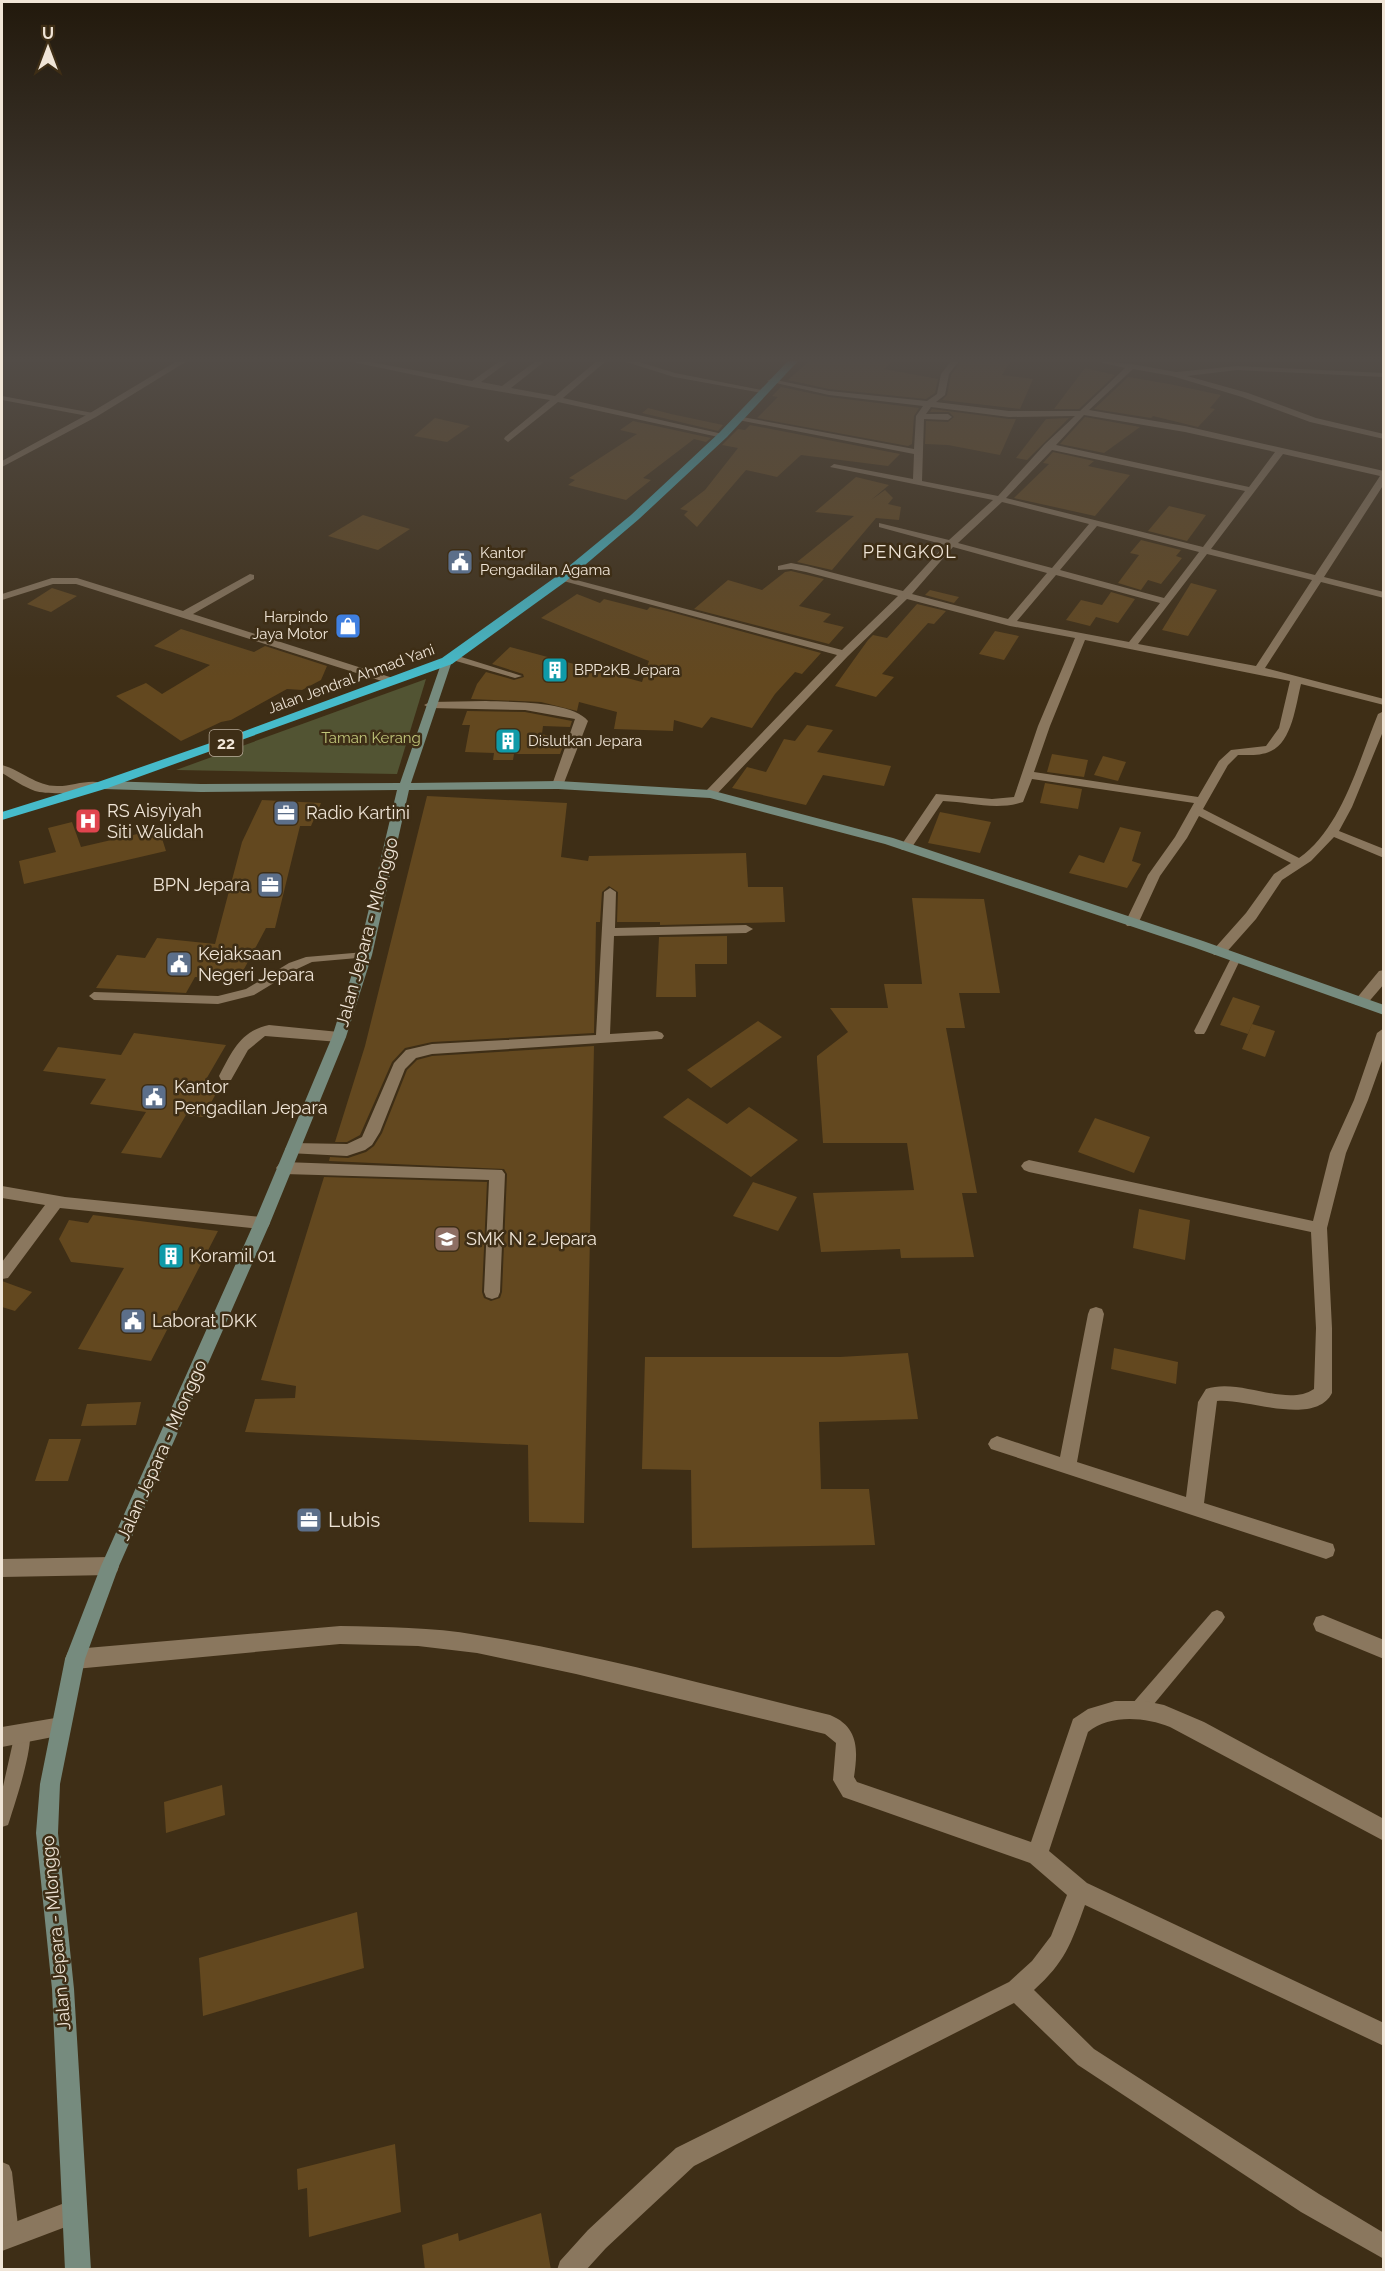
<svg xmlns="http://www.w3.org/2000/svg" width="1385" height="2271" font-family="Raleway,sans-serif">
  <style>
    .green { fill: #525433 }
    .building { fill: #63481f }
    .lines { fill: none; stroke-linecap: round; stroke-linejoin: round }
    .lane { fill: #8a775e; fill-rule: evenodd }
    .street { fill: #8a775e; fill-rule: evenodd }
    .secondary { fill: #768b7e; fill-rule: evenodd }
    .highway { fill: #46bbca; fill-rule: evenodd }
    .labels { text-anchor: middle; stroke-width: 5; stroke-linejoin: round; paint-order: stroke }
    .far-poi-label { font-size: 15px; fill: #f0e5d7; stroke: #3e2e16; text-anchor: start }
    .far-street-label { font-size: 15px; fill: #f0e5d7; stroke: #3e2e16 }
    .far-park-label { font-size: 15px; fill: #c1c67a; stroke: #3e2e16 }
    .shield { fill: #3e2e16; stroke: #bbae9d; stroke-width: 1.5 }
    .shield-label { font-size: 16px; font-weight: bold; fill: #f0e5d7 }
    .far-quarter-label { font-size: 18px; letter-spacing: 1.5px; fill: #f0e5d7; stroke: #3e2e16 }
    .poi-label { font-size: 18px; fill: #f0e5d7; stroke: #3e2e16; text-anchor: start }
    .street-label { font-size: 18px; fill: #f0e5d7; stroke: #3e2e16 }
    .near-poi-label { font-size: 21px; fill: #f0e5d7; stroke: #3e2e16; text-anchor: start }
  </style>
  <rect width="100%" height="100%" fill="#3e2e16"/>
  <!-- green -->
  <polygon class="green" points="426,679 397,774 176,770"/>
  <!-- building -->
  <g class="building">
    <polygon points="809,361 892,361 884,369 938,379 935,393 926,399 829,389 788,380"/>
    <polygon points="961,361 1011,361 1002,375 1033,379 1020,409 942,400 947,395 951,375"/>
    <polygon points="1085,368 1115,375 1079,409 1054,409"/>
    <polygon points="1128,377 1169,384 1221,395 1210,408 1215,409 1198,427 1153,416 1151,418 1094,409"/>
    <polygon points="781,387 829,397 919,408 914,416 912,444 908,446 757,418 778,397 772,396"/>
    <polygon points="648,408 671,414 723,425 718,431 642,413"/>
    <polygon points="932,409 1009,419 1016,419 1000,455 948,445 925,444 926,421 948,422 954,417 949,412 930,412"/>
    <polygon points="1085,417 1140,427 1104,453 1060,444"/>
    <polygon points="435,418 470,426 447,442 414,436"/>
    <polygon points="1069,418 1027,460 1016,458 1046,419"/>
    <polygon points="633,421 711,438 706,442 694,439 643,478 651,480 626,500 568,485 575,480 569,478 637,434 620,430"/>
    <polygon points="750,425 900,454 888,466 801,455 777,477 746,470 697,527 684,515 688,511 680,509 705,490 738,448 722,445 738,429 745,430"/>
    <polygon points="1053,452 1094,461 1088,466 1130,475 1095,516 1014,498 1049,464 1043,463"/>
    <polygon points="856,477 889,485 871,500 885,490 893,498 888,504 901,507 899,520 876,518 832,570 797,562 854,516 815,512"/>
    <polygon points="1169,506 1206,515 1187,541 1148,531"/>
    <polygon points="363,515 410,529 378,550 328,536"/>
    <polygon points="1141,540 1181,550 1176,556 1182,558 1161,584 1148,580 1141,590 1118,583 1139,555 1130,553"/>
    <polygon points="791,571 824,579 799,606 831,614 823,622 844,627 829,644 694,609 728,580 762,590 785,572"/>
    <polygon points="1191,583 1217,590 1188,636 1162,630"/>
    <polygon points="52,588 77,596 51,612 27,604"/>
    <polygon points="930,590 959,597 954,603 925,595"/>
    <polygon points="1111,592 1135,599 1118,623 1096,617 1090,626 1066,620 1081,600 1102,605"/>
    <polygon points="577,594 600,603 604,599 647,610 650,607 667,611 821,653 802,674 795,672 775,694 752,728 711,717 702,728 674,720 673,731 614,729 617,712 579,702 577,711 541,702 471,699 477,684 486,672 514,680 524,677 523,674 492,664 510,647 642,682 649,661 541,618"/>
    <polygon points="917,604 946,611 934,624 928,623 882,674 894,677 876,697 835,686 868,640 873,635 887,638"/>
    <polygon points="181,629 254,652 265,646 327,666 321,680 302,690 287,689 231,720 221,722 181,741 116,696 146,683 162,694 210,665 154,646"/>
    <polygon points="995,631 1019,636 1004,660 979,654"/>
    <polygon points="467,711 525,712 572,721 570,727 543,726 542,734 565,741 560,754 514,754 513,760 493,760 494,753 465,752 470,725 462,725"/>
    <polygon points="807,725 833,730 817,752 891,766 884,786 823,775 806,805 732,788 747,767 766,772 784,739 795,741"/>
    <polygon points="1052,754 1088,760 1084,777 1047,772"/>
    <polygon points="1103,756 1126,762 1118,781 1094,775"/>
    <polygon points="1045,783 1082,789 1078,809 1040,803"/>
    <polygon points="427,796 567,803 561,857 588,861 589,856 746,853 748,887 783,887 785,922 660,925 660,922 617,922 618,892 609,886 602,892 600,922 596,922 594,1033 432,1042 405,1048 392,1062 360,1135 347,1142 335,1142 365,1046"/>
    <polygon points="262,800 321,803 311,826 300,826 275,928 266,928 243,971 227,970 223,979 195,977 186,993 96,988 117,955 145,958 157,938 215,944 242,842"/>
    <polygon points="940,812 991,822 980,853 928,843"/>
    <polygon points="72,822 81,847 159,829 166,851 24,884 19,861 56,852 48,828"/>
    <polygon points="1120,827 1141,832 1132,861 1141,864 1127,888 1069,873 1079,855 1104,863"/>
    <polygon points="912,898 984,899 1000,993 959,993 965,1028 946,1028 977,1193 962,1193 974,1257 901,1258 900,1249 821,1252 813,1193 914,1190 907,1143 823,1143 817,1061 817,1056 848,1032 830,1008 888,1008 884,984 922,984"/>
    <polygon points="727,936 727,964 695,964 696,997 656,997 659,937"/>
    <polygon points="1233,997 1260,1006 1248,1034 1220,1025"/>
    <polygon points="758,1021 782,1037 711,1088 687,1070"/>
    <polygon points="1252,1024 1275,1031 1265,1057 1242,1049"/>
    <polygon points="134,1033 226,1045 201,1088 218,1090 203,1117 186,1115 161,1158 121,1153 146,1112 90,1104 106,1079 43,1071 58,1047 121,1055"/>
    <polygon points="594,1046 584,1523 529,1522 528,1445 245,1432 255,1399 295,1398 296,1386 261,1380 324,1177 487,1182 482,1292 484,1298 491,1301 500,1298 502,1292 507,1174 504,1169 329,1161 330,1157 348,1158 366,1152 374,1146 382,1133 407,1070 417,1060 432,1056"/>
    <polygon points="688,1098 727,1124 749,1107 798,1140 751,1177 663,1117"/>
    <polygon points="1095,1118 1150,1137 1134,1173 1078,1152"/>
    <polygon points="753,1182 797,1197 778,1231 733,1216"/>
    <polygon points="1139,1209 1190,1220 1185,1260 1133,1248"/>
    <polygon points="93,1215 218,1231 151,1361 78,1349 124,1268 71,1262 59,1239 69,1220 88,1223"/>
    <polygon points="2,1281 32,1292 15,1311 2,1307"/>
    <polygon points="1114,1348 1178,1362 1176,1384 1111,1369"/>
    <polygon points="908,1353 918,1419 819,1422 821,1489 869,1489 875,1545 692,1548 691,1470 642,1469 645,1357 840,1357"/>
    <polygon points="141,1402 136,1425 81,1426 87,1404"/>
    <polygon points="49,1439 81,1439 68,1481 35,1481"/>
    <polygon points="222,1785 225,1815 166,1833 164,1802"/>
    <polygon points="357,1912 364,1968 203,2016 199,1958"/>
    <polygon points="395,2144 401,2212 309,2237 307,2188 298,2190 297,2169"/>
    <polygon points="541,2213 551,2270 425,2270 422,2245 458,2233 459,2241"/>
  </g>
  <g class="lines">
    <!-- lane -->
    <g class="lane">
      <polygon points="2,396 93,413 96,415 93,417 2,400"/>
      <polygon points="449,655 455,655 522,676 515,678 449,659"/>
      <polygon points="365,952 369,953 370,955 369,957 312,962 297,969 254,995 218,1004 94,1000 89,996 94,992 218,996 246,989 289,963 306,957"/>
      <polygon points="1236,955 1241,958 1206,1031 1204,1034 1196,1034 1194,1031 1231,958"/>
      <polygon points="1217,1610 1222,1612 1225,1617 1222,1622 1144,1716 1138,1718 1132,1716 1130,1710 1132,1704 1212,1612"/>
      <path d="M23,1725l6,2c6,16 -13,73 -19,92l-2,6 -6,2v-36l13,-58 2,-6z"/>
      <polygon points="2,2162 9,2165 12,2172 19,2235 16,2242 9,2245 2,2241"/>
    </g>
    <!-- street -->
    <g class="street">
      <polygon points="177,361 187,361 96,417 2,467 2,461 90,413"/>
      <polygon points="348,361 365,361 472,381 500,361 509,361 481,382 502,386 536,361 545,361 511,388 555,396 597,361 606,361 563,398 727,435 723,438 558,402 508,442 504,439 505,437 550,400 472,387"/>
      <polygon points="623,361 636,361 675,373 766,391 762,393 674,377"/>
      <path d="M951,361h8l-10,13 -4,21 -9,7 73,9h71l45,-43 -30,-7 37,3 44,8 61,-6 147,7v4l-147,-7 -50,6 61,17 68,25 68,16v5l-74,-17 -68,-25 -70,-21 -39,-7 -44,41 96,16 199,45v13l-60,93 60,15v6l-63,-16 -56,86 119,31v6l-83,-21c-5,20 -9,58 -30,67 -10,5 -22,4 -33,4l-10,10 -25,44 96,49c43,-30 60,-98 79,-144l6,-3v18l-32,78 -13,24 45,18v9l-50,-21 -23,24 -29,19 -26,39 -32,36h-10l-2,-3 2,-3 32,-36 28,-39 17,-11 -92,-47 -12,22 -27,38 -23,50h-10l-2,-3 23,-48 27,-38 19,-34 -162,-24 -9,23c-27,9 -53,0 -80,-1l-33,49h-8l-2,-3 36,-53 56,5 22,-2 24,-71 37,-88 -65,-12 -103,-27 -59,57 -134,141h-8v-6l131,-136 -281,-76 9,-2 277,73 56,-54 -92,-24 -15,-3 -13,1v-4l13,-3 16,3 96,25 42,-46 -66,-18v-4l70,17 44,-40 -163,-33 4,-3 79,15 1,-25 -181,-35 4,-3 177,33 2,-33 7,-10 -94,-11 -62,-14 4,-2 58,12 98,10 10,-7 4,-20zM931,407l78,10 66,-1 -30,28 -47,52 -76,-15 2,-62 24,1 4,-3 -4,-3h-22zM1084,415l101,17 90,20 -26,35 -193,-42zM1052,450l193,41 -42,56 -197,-49zM1283,454l97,22 -65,99 -104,-26zM1002,502l87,22 -37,44 -94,-25zM1097,526l102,26 -35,46 -104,-28zM953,547l94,26 -39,46 -96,-25zM1207,554l105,26 -56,86 -118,-22zM1056,575l104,28 -31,39 -112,-21zM1085,640l205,41 -11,47 -13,18 -35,4 -12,11 -21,36 -164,-25 16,-46z"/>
      <polygon points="250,574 254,575 254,579 193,614 396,679 396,683 388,683 76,584 53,584 2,600 2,594 52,578 77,578 183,611"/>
      <path d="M486,701c24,1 87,0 102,20l-26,67 -4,1 -6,-4 23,-66 -50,-9 -95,-2 -6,-3 6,-3z"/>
      <path d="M2,765c21,6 35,22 57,21 13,0 36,-9 46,-1 -10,9 -56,10 -70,6 -11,-4 -23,-12 -33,-18z"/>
      <polygon points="610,888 616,892 615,928 746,925 753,929 746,933 614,936 610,1034 657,1031 662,1033 664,1036 662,1039 432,1054 416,1058 405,1069 380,1132 372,1145 365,1150 347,1156 288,1153 285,1149 288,1145 293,1143 347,1144 362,1137 394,1063 406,1050 432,1044 596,1035 604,892"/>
      <polygon points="1384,970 1384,984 1366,1005 1356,1005 1354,1002 1356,999 1379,971"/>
      <path d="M269,1025l70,7 7,5 -7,5 -74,-6 -17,14 -17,30h-10l-2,-4c13,-24 21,-45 50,-51z"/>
      <path d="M1384,1028v27l-16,45 -22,53 -19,75 5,100v65c-17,34 -86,5 -115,8l-13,102 129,41 2,6 -2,6 -7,3 -335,-110 -3,-5 3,-5 6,-3 63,21 28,-143 2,-5 6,-2 6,2 2,5 -27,148 109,35 12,-95 8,-13c34,-12 80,19 108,0l2,-61 -5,-96 -282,-60 -5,-2 -3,-4 3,-4 5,-2 284,61 17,-68 24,-53 23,-67z"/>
      <polygon points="284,1162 502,1170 505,1174 500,1292 498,1297 492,1299 486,1297 484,1292 489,1180 284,1174 279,1172 276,1168 279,1164"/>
      <polygon points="2,1186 65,1197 262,1217 268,1219 270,1223 268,1227 262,1229 60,1208 8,1278 2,1279 2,1262 45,1205 2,1198"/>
      <polygon points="110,1557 117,1560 119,1566 117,1572 110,1575 2,1577 2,1559"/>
      <polygon points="1323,1615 1384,1640 1384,1659 1316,1631 1313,1624 1316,1617"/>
      <path d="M340,1626c46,1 92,1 137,9 119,19 236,52 353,80 29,12 28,35 24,62l3,5 174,60 42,-123 15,-10 27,-8h30l19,4 40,17 180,97v22l-214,-114c-25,-10 -60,-13 -82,5l-39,119 38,32 297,140v23l-299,-141c-14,39 -20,57 -51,85l60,59 225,145 65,39v26l-83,-47 -223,-147 -64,-62 -320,163 -88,82 -20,22h-29l3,-9 28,-31 88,-82 333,-166 23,-21 19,-25 16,-41 -37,-32 -187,-66 -10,-17 3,-37 -11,-9 -249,-60 -99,-21 -59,-7 -78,-2 -265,25 -7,-3 -3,-7 3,-7 7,-3z"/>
      <polygon points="61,1717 68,1720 71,1727 68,1734 2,1747 2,1727"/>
      <polygon points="75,2199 84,2202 87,2211 84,2220 2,2251 2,2227"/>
    </g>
    <!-- secondary -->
    <polygon class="secondary" points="447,658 452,661 411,783 558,781 710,790 893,838 1203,941 1384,1005 1384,1015 1193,947 885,844 710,798 558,789 409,790 372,955 346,1037 270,1223 119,1566 85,1659 60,1784 58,1833 74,1989 91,2270 65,2270 52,1989 36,1833 40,1784 65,1659 101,1566 254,1223 332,1037 358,955 397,790 201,792 103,789 97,785 103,781 201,784 400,783 442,661"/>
    <!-- highway -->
    <polygon class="highway" points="788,361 798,361 727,437 639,519 565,582 452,664 108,788 2,820 2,812 98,782 242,732 442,658 557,576 631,515 719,433"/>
  </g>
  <!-- sky -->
  <linearGradient id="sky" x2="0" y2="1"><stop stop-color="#22190c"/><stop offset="0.53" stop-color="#524c47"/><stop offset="1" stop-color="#524c47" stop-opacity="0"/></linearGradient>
  <rect width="1385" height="679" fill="url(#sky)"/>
  <!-- icons -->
  <defs>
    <symbol id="civic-square" viewBox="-11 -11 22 22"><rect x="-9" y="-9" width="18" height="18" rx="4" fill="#5c6f8a" stroke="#3e2e16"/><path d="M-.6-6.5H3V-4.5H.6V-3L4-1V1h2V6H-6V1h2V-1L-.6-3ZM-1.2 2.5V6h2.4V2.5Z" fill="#fff"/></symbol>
    <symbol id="shop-square" viewBox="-11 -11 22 22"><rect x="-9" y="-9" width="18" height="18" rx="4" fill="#3f7fe0" stroke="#3e2e16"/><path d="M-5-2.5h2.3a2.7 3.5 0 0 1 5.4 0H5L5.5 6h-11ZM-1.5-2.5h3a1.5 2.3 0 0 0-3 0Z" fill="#fff"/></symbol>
    <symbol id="building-square" viewBox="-11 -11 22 22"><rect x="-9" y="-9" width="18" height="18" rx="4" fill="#0f9aa8" stroke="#3e2e16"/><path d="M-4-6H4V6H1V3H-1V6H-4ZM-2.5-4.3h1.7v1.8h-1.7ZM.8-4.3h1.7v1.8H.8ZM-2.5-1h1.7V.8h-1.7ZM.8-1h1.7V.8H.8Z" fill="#fff"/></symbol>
    <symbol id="office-square" viewBox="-11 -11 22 22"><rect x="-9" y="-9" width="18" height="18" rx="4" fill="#5c6f8a" stroke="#3e2e16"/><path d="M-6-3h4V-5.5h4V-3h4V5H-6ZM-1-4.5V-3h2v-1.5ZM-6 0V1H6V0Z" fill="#fff"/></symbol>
    <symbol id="hospital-square" viewBox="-11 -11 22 22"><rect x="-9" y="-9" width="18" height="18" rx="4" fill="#e0444e" stroke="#3e2e16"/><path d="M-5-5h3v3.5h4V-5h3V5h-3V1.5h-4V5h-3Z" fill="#fff"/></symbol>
    <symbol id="school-square" viewBox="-11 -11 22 22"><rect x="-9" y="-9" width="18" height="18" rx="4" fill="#8d6e63" stroke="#3e2e16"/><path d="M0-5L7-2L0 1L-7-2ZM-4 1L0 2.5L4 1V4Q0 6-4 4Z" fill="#fff"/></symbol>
  </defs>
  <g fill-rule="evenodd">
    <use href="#civic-square" x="445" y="547" width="30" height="30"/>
    <use href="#shop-square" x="333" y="611" width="30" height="30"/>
    <use href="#building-square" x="540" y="655" width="30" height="30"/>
    <use href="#building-square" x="493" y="726" width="30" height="30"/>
    <use href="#office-square" x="271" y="798" width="30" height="30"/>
    <use href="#hospital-square" x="73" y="806" width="30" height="30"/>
    <use href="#office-square" x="255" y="870" width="30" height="30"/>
    <use href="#civic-square" x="164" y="949" width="30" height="30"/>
    <use href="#civic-square" x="139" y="1082" width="30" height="30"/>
    <use href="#school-square" x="432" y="1224" width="30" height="30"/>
    <use href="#building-square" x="156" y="1241" width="30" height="30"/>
    <use href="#civic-square" x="118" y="1306" width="30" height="30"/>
    <use href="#office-square" x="294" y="1505" width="30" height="30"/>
  </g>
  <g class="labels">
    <!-- far-poi labels -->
    <g class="far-poi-label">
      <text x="480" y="558">Kantor<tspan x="480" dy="17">Pengadilan Agama</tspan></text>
      <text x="328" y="622" text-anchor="end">Harpindo<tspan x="328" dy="17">Jaya Motor</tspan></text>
      <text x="574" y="675">BPP2KB Jepara</text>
      <text x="528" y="746">Dislutkan Jepara</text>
    </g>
    <!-- far-street labels -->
    <g class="far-street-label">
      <text transform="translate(351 679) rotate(-20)" y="5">Jalan Jendral Ahmad Yani</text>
    </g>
    <!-- far-park labels -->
    <g class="far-park-label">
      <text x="371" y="743">Taman Kerang</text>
    </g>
    <!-- shield labels -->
    <rect class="shield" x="209.5" y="730" width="33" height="26" rx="4.5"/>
    <g class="shield-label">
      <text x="226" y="749">22</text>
    </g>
    <!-- far-quarter labels -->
    <g class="far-quarter-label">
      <text x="910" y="558">PENGKOL</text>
    </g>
    <!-- poi labels -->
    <g class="poi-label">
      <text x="107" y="817">RS Aisyiyah<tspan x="107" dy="21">Siti Walidah</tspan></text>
      <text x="306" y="819">Radio Kartini</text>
      <text x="250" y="891" text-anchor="end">BPN Jepara</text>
      <text x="198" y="960">Kejaksaan<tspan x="198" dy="21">Negeri Jepara</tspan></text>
      <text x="174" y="1093">Kantor<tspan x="174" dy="21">Pengadilan Jepara</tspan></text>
      <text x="466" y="1245">SMK N 2 Jepara</text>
      <text x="190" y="1262">Koramil 01</text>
      <text x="152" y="1327">Laborat DKK</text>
    </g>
    <!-- street labels -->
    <g class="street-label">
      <text transform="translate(367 932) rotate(-75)" y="6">Jalan Jepara - Mlonggo</text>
      <text transform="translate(162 1450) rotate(-66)" y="6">Jalan Jepara - Mlonggo</text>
      <text transform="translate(56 1933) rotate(-95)" y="6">Jalan Jepara - Mlonggo</text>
    </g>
    <!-- near-poi labels -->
    <g class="near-poi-label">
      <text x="328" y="1527">Lubis</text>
    </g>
  </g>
  <!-- border -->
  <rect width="1385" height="2271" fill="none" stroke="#f0e5d7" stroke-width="6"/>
  <!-- north arrow -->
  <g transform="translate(48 48)" stroke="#3e2e16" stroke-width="4.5" paint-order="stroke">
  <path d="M0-4.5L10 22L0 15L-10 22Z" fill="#f0e5d7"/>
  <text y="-9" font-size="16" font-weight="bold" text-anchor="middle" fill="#f0e5d7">U</text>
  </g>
</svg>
